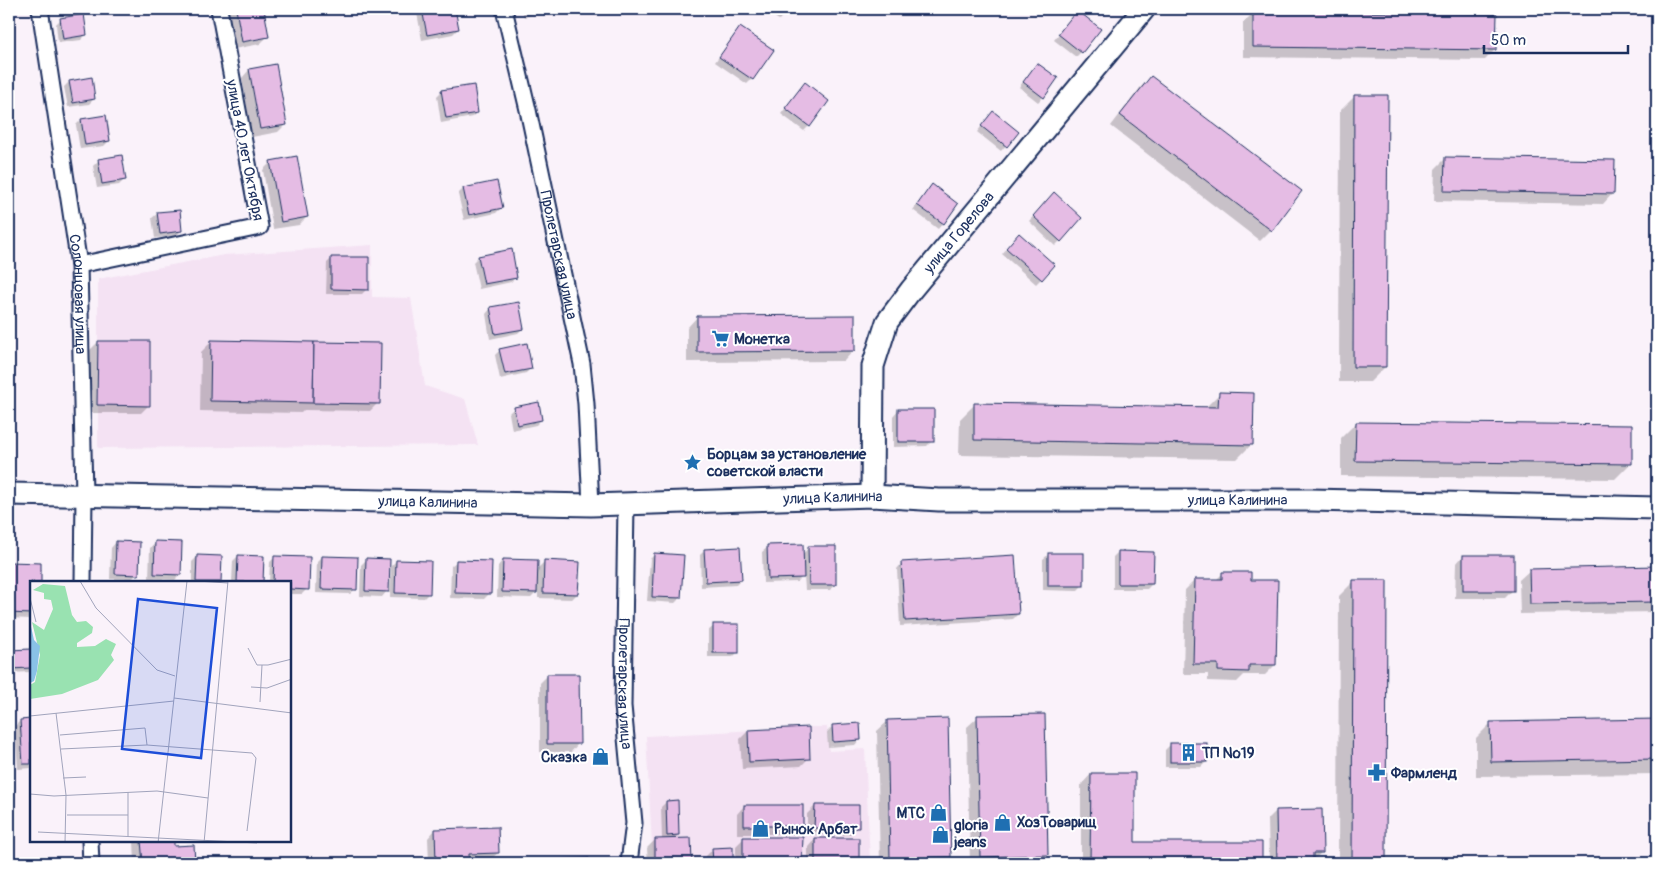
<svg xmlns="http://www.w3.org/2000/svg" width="1666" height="872" font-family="Pangolin,sans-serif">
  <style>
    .built { fill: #f4e2f3 }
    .shadow { fill: #0003 }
    .building { fill: #e5bce4; stroke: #1b2f5e }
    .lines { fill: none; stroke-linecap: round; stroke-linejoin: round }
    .street-casing { stroke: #1b2f5e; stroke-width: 19 }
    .secondary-casing { stroke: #1b2f5e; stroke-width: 25 }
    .street { stroke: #fff; stroke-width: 15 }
    .secondary { stroke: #fff; stroke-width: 21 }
    .labels { text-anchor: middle; stroke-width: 4; stroke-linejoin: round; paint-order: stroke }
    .street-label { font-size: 15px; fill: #1b2f5e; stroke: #fff }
    .poi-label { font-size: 15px; font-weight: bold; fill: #1b2f5e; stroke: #fff; text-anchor: start }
    .inset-road { fill: none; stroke: #a1a4bc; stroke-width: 1 }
    .view { fill: #1d4ed8; fill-opacity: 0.15; stroke: #1d4ed8; stroke-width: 2.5 }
    .inset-edge { fill: none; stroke: #1b2f5e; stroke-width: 2.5 }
  </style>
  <rect width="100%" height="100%" fill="#faf2fa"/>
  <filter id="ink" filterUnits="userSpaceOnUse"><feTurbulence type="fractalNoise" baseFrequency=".02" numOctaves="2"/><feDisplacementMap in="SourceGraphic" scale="10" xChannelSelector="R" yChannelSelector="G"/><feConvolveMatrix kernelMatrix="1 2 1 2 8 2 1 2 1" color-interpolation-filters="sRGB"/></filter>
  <g filter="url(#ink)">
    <!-- built -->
    <g class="built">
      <polygon points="372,245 372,297 411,298 425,386 465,399 478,445 98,448 98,279 224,255"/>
      <polygon points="809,727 827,727 829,751 865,749 870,863 653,863 646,736"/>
    </g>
    <!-- shadow -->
    <g class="shadow">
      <polygon points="227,9 263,9 268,36 260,44 234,49"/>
      <polygon points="421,9 454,9 458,29 453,34 422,40 417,13"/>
      <polygon points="522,9 552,9 524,17"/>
      <polygon points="762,9 788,9 779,20"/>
      <polygon points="1254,12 1495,50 1485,60 1243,57 1243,23"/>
      <polygon points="1072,17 1081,52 1076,57 1054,40"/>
      <polygon points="61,19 86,35 81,40 58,43 56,24"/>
      <polygon points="740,28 752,79 747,84 715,62"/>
      <polygon points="1037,64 1043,97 1038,102 1019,87"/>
      <polygon points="249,70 286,124 278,132 252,137 242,78"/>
      <polygon points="1151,77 1300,192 1271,230 1260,241 1111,126 1140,88"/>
      <polygon points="91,79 94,99 89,104 68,107 64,87 69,82"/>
      <polygon points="800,89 809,126 804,131 781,114"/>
      <polygon points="442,91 477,112 472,117 441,123 437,96"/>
      <polygon points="1355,96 1385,367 1370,382 1339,382 1340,111"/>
      <polygon points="988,118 1017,132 1001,151 977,132"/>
      <polygon points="81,120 109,141 104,146 80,149 76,125"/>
      <polygon points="121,157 124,180 119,185 97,188 93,166 98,161"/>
      <polygon points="1445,159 1613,193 1603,204 1434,201 1435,169"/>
      <polygon points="270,163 307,217 299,225 273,229 263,170"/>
      <polygon points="932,186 957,204 938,229 913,210"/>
      <polygon points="463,189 501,208 496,213 464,220 458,194"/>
      <polygon points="1054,194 1060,241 1055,246 1029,221"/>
      <polygon points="158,213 181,231 176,236 155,238 152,218"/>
      <polygon points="1014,240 1041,279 1036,284 1002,254"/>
      <polygon points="478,257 516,277 511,282 479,289 473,262"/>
      <polygon points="332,258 367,289 362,294 326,294 327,263"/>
      <polygon points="491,308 523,328 518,333 490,339 486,314"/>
      <polygon points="697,317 854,350 844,361 687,362 687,328"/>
      <polygon points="212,341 378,403 370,411 304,410 301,413 200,411 201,352"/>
      <polygon points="98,342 149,405 141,413 90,413 90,350"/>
      <polygon points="500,350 531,368 526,373 500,379 495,355"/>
      <polygon points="1219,394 1252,444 1237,459 959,455 960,419 975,404 1205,408"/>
      <polygon points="538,404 541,420 536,425 512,430 509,413 514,408"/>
      <polygon points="898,410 932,441 927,446 893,447 893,416"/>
      <polygon points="1356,423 1630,464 1615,479 1341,476 1341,438"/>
      <polygon points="116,542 137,574 132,579 110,579 111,548"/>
      <polygon points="156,543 180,575 175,580 149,579 150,548"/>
      <polygon points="768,547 802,555 809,547 835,584 830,590 805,590 804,575 797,582 763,583 762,552"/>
      <polygon points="705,550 741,580 736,585 701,587 700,555"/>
      <polygon points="1118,552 1152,584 1147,589 1113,589 1113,557"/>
      <polygon points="655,554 680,598 675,603 647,601 650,559"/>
      <polygon points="1049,554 1082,586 1077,591 1043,590 1043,559"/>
      <polygon points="238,556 262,582 232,582 233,561"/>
      <polygon points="1463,556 1513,590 1505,598 1455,598 1456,564"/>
      <polygon points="197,557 220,582 192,582 192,562"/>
      <polygon points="275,557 307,589 302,594 290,594 290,582 269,582 270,562"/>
      <polygon points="322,557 355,589 350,594 316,593 317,562"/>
      <polygon points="366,560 387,591 382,597 360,596 361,565"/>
      <polygon points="503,560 537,569 544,562 577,594 572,599 538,598 538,591 531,598 497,597 498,566"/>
      <polygon points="396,561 429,593 424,598 390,597 391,566"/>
      <polygon points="457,561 489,594 484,599 450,598 451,566"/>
      <polygon points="902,563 1018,614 1013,619 900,626 897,569"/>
      <polygon points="9,564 40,565 40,582 31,582 31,619 9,618"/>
      <polygon points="1657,568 1657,612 1520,614 1519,580 1530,570"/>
      <polygon points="1223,573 1250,581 1275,665 1265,675 1244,675 1237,682 1208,681 1208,674 1183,674 1185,590 1195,580 1216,580"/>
      <polygon points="1354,581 1386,581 1385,863 1338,863 1339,596"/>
      <polygon points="714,626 738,652 733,657 708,657 708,631"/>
      <polygon points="31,650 31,672 9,673 9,651"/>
      <polygon points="548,675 578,744 571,752 540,752 540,683"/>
      <polygon points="978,717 1047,855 1038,863 970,863 967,727"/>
      <polygon points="31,720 31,768 18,769 15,726 20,721"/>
      <polygon points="888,721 950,856 943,863 880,863 877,731"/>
      <polygon points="1657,721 1657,774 1476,776 1476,738 1491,723"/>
      <polygon points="859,724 860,739 855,745 828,747 827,732 832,727"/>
      <polygon points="748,731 809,758 801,766 742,769 740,739"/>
      <polygon points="1170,745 1206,762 1201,767 1165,767 1165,750"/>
      <polygon points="1091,774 1134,843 1261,844 1261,863 1081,863 1081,785"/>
      <polygon points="666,802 678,835 673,840 690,839 691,863 648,863 647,848 655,840 662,840 661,807"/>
      <polygon points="744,806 802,826 794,834 737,834 737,814"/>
      <polygon points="815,806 858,827 850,835 807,835 807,814"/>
      <polygon points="1276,811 1322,852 1314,860 1312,860 1312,863 1269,863 1268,819"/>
      <polygon points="435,830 498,853 490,860 468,861 468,863 429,863 428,838"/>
      <polygon points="744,838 801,859 797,863 736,863 736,846"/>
      <polygon points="815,839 858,859 854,863 808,863 808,847"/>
      <polygon points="134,841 173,841 173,848 193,846 194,863 135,863"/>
      <polygon points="731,848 732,863 705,863 705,857 713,849"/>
    </g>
    <!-- building -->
    <g class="building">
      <polygon points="236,9 264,9 269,37 242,42"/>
      <polygon points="422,9 455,9 459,29 427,35"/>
      <polygon points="774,9 790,9 785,16"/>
      <polygon points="1077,10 1101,29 1082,53 1058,34"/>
      <polygon points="1253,11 1497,14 1496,50 1253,47"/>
      <polygon points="84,14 87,35 63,39 60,18"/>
      <polygon points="740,27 774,50 753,80 719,57"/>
      <polygon points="1037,63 1058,78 1044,98 1023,82"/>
      <polygon points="276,64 287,125 260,129 249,69"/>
      <polygon points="1151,76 1302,191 1272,231 1120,115"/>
      <polygon points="92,77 95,99 73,103 69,81"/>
      <polygon points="805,82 829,101 810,127 785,108"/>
      <polygon points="474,85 478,113 446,118 441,90"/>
      <polygon points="1354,95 1388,95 1386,367 1353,367"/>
      <polygon points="993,111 1019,132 1007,147 981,126"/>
      <polygon points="106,115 110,141 85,145 81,119"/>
      <polygon points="122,155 126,180 102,184 98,159"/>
      <polygon points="297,156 308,217 281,222 270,161"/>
      <polygon points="1445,157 1615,160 1614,194 1444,191"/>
      <polygon points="497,181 503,208 469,215 463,188"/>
      <polygon points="932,184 958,204 944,224 917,205"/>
      <polygon points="1054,192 1082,218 1061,242 1033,216"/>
      <polygon points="180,210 182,231 160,234 157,212"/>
      <polygon points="1019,233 1055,265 1042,280 1006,248"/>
      <polygon points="512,249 517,278 484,284 478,256"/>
      <polygon points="331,257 369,257 369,290 331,289"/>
      <polygon points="519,302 524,329 495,334 490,307"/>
      <polygon points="855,315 855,351 697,352 697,316"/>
      <polygon points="211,340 314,342 313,403 210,401"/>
      <polygon points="98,341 150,341 150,406 97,405"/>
      <polygon points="314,342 381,343 380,404 313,403"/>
      <polygon points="527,343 532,369 505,374 499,349"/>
      <polygon points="1219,392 1254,393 1253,445 974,440 974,403 1218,407"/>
      <polygon points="539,402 542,420 517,425 514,407"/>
      <rect x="898" y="409" width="36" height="33"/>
      <polygon points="1356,422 1632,425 1632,464 1355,461"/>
      <polygon points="116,541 140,542 139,575 115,574"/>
      <polygon points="155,541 182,542 181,575 154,574"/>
      <polygon points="803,544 804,578 768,579 767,545"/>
      <polygon points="808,546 836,546 836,585 809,585"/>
      <polygon points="740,547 742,580 706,582 704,549"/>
      <polygon points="1118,551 1154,552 1153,584 1118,584"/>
      <polygon points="654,553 684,555 681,598 652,597"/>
      <rect x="1048" y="553" width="36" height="33"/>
      <polygon points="197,555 222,556 221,582 196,582"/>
      <polygon points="238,555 264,556 263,582 237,582"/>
      <polygon points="1015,555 1019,614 905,621 901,562"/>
      <rect x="1463" y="555" width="51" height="36"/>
      <polygon points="274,556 310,557 309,590 290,589 290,582 273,582"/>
      <polygon points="322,556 358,557 357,590 321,589"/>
      <polygon points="366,558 390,559 389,592 365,591"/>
      <polygon points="503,559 538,560 537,593 502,592"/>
      <polygon points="396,560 431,561 430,594 395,593"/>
      <polygon points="456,560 492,561 491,594 455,593"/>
      <polygon points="544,560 580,562 578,594 543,593"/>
      <polygon points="9,562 41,563 41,582 31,582 31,614 9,613"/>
      <polygon points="1657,566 1657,602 1530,604 1529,569"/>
      <polygon points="1222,572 1251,572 1251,580 1278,580 1276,665 1249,665 1249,672 1218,671 1218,664 1193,664 1195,579 1222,579"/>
      <polygon points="1353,580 1387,580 1386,863 1352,863"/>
      <rect x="713" y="624" width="26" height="29"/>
      <polygon points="31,649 31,668 9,669 9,650"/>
      <polygon points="547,674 579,674 580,744 547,744"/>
      <polygon points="1045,714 1048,855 980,857 977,715"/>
      <polygon points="948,718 951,857 890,858 887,720"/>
      <polygon points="31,719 31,764 23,764 20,720"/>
      <polygon points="1657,719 1657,759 1491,762 1490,722"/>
      <polygon points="860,723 861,740 833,742 832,725"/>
      <polygon points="809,727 810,759 749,762 748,730"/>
      <rect x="1170" y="743" width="37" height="19"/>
      <polygon points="1091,773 1135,773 1135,842 1262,842 1262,863 1090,863"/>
      <polygon points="678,800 679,835 667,836 666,801"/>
      <rect x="744" y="805" width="59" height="21"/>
      <polygon points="815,805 859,805 859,828 814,828"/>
      <polygon points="1322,809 1323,853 1313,853 1313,863 1277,863 1276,810"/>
      <polygon points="498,827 499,853 469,854 469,863 436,863 435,829"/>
      <polygon points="743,837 803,837 802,860 743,860"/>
      <polygon points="691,838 692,863 655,863 655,839"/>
      <rect x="815" y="838" width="44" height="22"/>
      <polygon points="141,841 174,841 174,846 194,845 195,863 143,863"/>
      <polygon points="733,847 733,863 713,863 712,848"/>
      <polygon points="589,858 590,863 552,863 551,860"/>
      <polygon points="354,860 354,863 336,863 336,861"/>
    </g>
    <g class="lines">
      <defs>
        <g id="street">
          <path id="s1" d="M40,9l39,256 5,230 -1,87"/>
          <path id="s2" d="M504,9l24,101 54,254 4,40 5,101"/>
          <polyline points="79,265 260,227 219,9"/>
          <path id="s3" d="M626,504l-3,202 11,117 -5,40"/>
          <polyline points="90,841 91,863"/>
        </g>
        <g id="secondary">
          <path id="s4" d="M9,494l582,11 281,-9 67,4h372l346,8"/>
          <path id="s5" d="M872,496l1,-130 14,-44 24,-32 233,-281"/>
        </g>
      </defs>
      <!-- street casing -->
      <use href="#street" class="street-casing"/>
      <!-- secondary casing -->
      <use href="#secondary" class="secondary-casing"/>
      <!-- street -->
      <use href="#street" class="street"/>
      <!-- secondary -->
      <use href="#secondary" class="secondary"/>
    </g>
  </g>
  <!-- icons -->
  <defs>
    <symbol id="supermarket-bare" viewBox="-9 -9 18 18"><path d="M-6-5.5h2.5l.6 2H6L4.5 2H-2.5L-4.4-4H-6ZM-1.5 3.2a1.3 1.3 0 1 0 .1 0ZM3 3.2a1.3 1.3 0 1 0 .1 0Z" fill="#1f6fb2" stroke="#fff" stroke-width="2.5" paint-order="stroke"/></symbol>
    <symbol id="sight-bare" viewBox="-9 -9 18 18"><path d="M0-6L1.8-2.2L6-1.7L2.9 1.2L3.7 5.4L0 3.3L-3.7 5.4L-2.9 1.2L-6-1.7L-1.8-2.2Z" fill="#1f6fb2" stroke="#fff" stroke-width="2.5" paint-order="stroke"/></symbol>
    <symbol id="building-bare" viewBox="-9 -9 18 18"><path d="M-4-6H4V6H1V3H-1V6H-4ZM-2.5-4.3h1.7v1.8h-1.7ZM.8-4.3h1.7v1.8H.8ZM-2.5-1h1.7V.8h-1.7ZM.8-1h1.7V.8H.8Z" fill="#1f6fb2" stroke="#fff" stroke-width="2.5" paint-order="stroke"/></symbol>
    <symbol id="shop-bare" viewBox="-9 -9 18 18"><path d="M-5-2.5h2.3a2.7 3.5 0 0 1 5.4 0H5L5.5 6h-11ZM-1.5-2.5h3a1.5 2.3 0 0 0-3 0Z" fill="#1f6fb2" stroke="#fff" stroke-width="2.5" paint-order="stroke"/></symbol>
    <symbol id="pharmacy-bare" viewBox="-9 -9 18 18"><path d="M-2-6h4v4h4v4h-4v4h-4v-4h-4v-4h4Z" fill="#1f6fb2" stroke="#fff" stroke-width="2.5" paint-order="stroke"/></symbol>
  </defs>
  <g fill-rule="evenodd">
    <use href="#supermarket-bare" x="708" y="326" width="25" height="25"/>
    <use href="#sight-bare" x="680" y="450" width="25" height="25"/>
    <use href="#building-bare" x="1176" y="740" width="25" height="25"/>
    <use href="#shop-bare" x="588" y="744" width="25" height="25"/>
    <use href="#pharmacy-bare" x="1364" y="760" width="25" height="25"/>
    <use href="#shop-bare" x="926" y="800" width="25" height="25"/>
    <use href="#shop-bare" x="990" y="810" width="25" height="25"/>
    <use href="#shop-bare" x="748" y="816" width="25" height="25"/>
    <use href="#shop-bare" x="928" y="822" width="25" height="25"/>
  </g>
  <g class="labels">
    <!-- street labels -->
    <g class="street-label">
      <text transform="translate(245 150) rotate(79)" y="5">улица 40 лет Октября</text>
      <text dy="5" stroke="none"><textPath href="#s5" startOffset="291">улица Горелова</textPath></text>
      <text dy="5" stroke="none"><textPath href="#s2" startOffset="252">Пролетарская улица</textPath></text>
      <text dy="5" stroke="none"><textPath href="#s1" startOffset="288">Солонцовая улица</textPath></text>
      <text dy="5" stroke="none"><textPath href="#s4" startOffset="824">улица Калинина</textPath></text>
      <text dy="5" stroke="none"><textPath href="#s4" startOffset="1229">улица Калинина</textPath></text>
      <text dy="5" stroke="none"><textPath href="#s4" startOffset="419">улица Калинина</textPath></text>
      <text dy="5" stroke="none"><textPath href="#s3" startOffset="180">Пролетарская улица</textPath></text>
    </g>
    <!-- poi labels -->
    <g class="poi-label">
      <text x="734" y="344">Монетка</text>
      <text x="707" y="459">Борцам за установление<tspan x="707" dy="17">советской власти</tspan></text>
      <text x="1202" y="758">ТП №19</text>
      <text x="587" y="762" text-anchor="end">Сказка</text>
      <text x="1391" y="778">Фармленд</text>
      <text x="925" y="818" text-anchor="end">МТС</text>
      <text x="1017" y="827">ХозТоварищ</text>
      <text x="954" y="830">gloria<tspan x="954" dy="17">jeans</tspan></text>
      <text x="774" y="834">Рынок Арбат</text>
    </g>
  </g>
  <!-- overview -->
  <g transform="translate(30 581)">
    <rect width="261" height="261" fill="#faf2fa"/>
    <path d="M13,3l22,2 7,29 5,7 9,-1 7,6 -1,6 -15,10v4l18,-1 11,-7 10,5 -5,11 3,5 -16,20 -36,14 -32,5v-14l5,-3 5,-27 -8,-33 12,8 9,-21 -2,-9 -7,-1v-6l-11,-3z" fill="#99e2b1"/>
    <path d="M0,41l4,18 6,6 -3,25 -3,10 -4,2z" fill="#89c1e7"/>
    <path class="inset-road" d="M50,0l16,27 61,62 18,6M167,0l31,2M0,17l6,24M218,67l9,17h11l24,-6M221,106l16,1 25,-9M144,117l118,15M230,121l2,-37M26,132l10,82 -1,48M0,135l144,-15M30,154l85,-7 2,17M31,168l86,-4 105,8 4,5 -9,73M33,197l23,-1M98,211v45M0,213l24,2 103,-5 51,7M37,234h61M8,251l219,11M128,262l29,-262M174,262l24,-262"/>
    <path class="view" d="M108,18l79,9 -16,150 -79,-9z"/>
    <rect width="261" height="261" class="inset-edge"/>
  </g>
  <!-- margin -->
  <rect width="1666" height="872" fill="none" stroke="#fff" stroke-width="30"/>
  <rect x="15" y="15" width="1636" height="842" fill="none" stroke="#1b2f5e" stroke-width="2" filter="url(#ink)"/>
  <!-- scale -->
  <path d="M1484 45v8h144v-8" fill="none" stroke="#1b2f5e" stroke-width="2.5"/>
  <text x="1491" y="45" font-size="15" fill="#1b2f5e" stroke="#ffffff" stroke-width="4" paint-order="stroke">50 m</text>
</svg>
